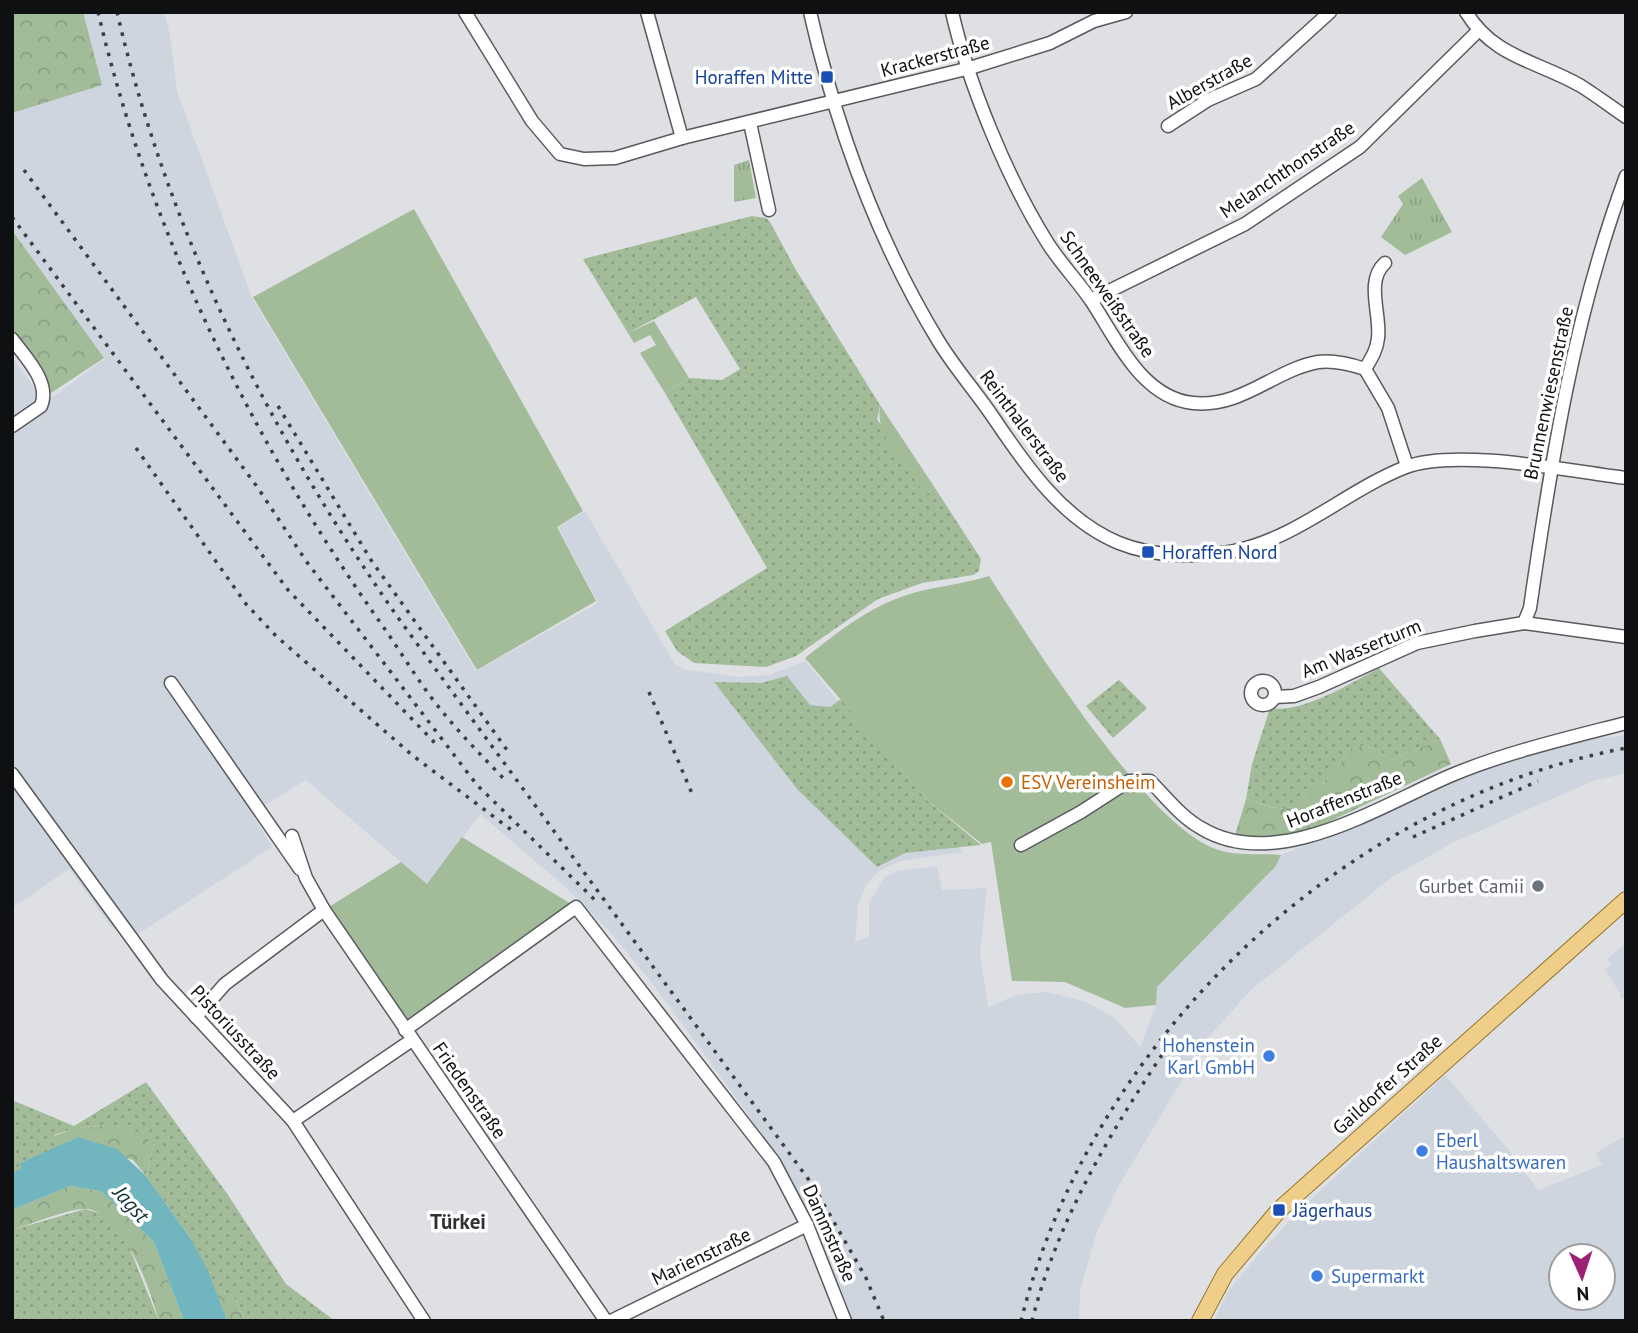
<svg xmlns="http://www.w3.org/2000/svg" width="1638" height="1333" font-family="'PT Sans',sans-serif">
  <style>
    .built { fill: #cfd5df; fill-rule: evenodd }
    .grass { fill: url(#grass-dots) }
    .forest { fill: url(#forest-crowns) }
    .park { fill: url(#park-tufts) }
    .garden { fill: #a2bc9a }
    .water { fill: #71b6bf }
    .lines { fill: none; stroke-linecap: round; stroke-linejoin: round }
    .minor-casing { stroke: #585a5d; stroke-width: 15 }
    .major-casing { stroke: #98772c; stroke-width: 18 }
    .minor { stroke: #fff; stroke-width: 12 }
    .major { stroke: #eece89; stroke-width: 16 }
    .rail { stroke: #3e3f41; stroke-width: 3.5; stroke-dasharray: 3.5 7; stroke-linecap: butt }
    .transit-dot { fill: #1a4fb4; stroke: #fff; stroke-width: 2.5 }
    .food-dot { fill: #e8710a; stroke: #fff; stroke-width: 2.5 }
    .worship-dot { fill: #6b7280; stroke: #fff; stroke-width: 2.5 }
    .shop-dot { fill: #3f7fe0; stroke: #fff; stroke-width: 2.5 }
    .labels { text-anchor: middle; stroke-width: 7; stroke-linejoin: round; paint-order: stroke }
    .street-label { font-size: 19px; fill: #0f1011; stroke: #fff }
    .transit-label { font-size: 19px; fill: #164399; stroke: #fff; text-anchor: start }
    .food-label { font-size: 19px; fill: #c56008; stroke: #fff; text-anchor: start }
    .worship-label { font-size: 19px; fill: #5b616d; stroke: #fff; text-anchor: end }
    .shop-label { font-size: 19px; fill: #366cbe; stroke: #fff; text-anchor: start }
    .water-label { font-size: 21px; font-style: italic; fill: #0e3135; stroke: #fff }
    .neighbourhood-label { font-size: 21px; font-weight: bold; fill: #2f3134; stroke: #fff }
  </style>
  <defs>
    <pattern id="grass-dots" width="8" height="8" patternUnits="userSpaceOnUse" patternTransform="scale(1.75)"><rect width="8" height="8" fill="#a2bc9a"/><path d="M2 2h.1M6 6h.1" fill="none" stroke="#8aa184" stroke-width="1.8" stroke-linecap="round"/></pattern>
    <pattern id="forest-crowns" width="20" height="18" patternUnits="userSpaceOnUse" patternTransform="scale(1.75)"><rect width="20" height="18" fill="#a2bc9a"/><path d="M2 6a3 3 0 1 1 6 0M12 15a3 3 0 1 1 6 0" fill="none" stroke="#8aa184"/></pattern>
    <pattern id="park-tufts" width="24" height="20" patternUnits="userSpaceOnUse" patternTransform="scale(1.75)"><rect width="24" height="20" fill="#a2bc9a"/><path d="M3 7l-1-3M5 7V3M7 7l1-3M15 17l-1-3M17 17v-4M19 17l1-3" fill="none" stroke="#8aa184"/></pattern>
  </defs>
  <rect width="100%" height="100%" fill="#dee0e4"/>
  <!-- built -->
  <g class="built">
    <polygon points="29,12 164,12 170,35 177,91 252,298 476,671 598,603 558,527 585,511 674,663 683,669 740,677 769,675 805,661 963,852 900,861 879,871 866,885 858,904 855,942 869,937 869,902 885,877 897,871 937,866 942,890 987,888 980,954 988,1007 1016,995 1047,992 1084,1001 1115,1018 1140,1047 1156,1005 1157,987 1276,866 1281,855 1359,825 1393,805 1465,775 1579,741 1626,735 1626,773 1593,781 1454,842 1391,878 1251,990 1206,1040 1118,1187 1096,1234 1080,1291 1079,1321 853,1321 831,1262 750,1117 653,984 609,931 563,885 480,814 427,885 306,780 252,813 272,847 138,934 111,927 69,869 12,908 12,357 45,403 104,359 12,229 12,90"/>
    <polygon points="1626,943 1626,1003 1622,997 1620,999 1620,993 1605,970 1611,964 1607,959"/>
    <path d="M1445,1075l63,74 30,41 64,-25 -6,-12 30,-18v186h-412l14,-30 35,-42 45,-47zM1561,1256h42v42h-42z"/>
  </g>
  <!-- grass -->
  <g class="grass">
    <polygon points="752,216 766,218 770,222 796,270 880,405 877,419 926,494 935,488 981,559 979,571 973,575 922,583 878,599 796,656 766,667 694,663 677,651 665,631 767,568 665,393 689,378 722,380 740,369 696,297 628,333 583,259"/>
    <path d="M1379,668l61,71 -48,21c-16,-12 -26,-18 -46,-9 -4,13 -12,21 -22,31 -28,31 -38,32 -78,17l6,-35 18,-56c32,6 81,-25 109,-40z"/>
    <polygon points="787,676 810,705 830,707 841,699 927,800 981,845 905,853 877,867 798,790 714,682 761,683"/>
    <polygon points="1119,680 1147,708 1113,738 1086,706"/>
    <path d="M146,1082l82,113 58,89 49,37h-90l-12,-25 -19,-6 -23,-51 -45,-63 8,-33c-32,-22 -63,-21 -100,-8l11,9 -45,19 3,5 -11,5v-73l62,26z"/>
    <polygon points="85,1209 107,1215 126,1239 159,1321 12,1321 12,1230"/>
  </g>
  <!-- forest -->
  <g class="forest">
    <polygon points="12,12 83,12 102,85 12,113"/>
    <polygon points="12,230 104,358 51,393 12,336"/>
    <path d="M1440,739l11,25 -146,69 -33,7 -37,-5 11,-36c40,15 49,14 78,-17 10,-10 18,-18 22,-31 20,-9 30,-3 46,9z"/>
    <polygon points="110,1125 136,1131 154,1143 146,1176 133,1160 70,1140 65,1144 54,1136 75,1128"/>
    <path d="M70,1186l31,5 53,51 30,79h-25c-9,-31 -36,-112 -74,-112 -15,-1 -56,16 -73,21v-20z"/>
    <polygon points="214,1290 233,1296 245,1321 227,1321"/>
  </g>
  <!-- park -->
  <g class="park">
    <polygon points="749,160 756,198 734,202 734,165"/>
    <polygon points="1422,178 1452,232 1405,255 1381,237 1403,204 1398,196"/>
  </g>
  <!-- garden -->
  <g class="garden">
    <polygon points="414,209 583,511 557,527 596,601 477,670 253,297"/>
    <polygon points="654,321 689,378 665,393 640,353 656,345 650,335 634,343 628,333"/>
    <path d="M880,405l55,83 -9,6c-18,-24 -52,-57 -46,-89z"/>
    <path d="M989,576c42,64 162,258 233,275 18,5 40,2 59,4l-5,11 -119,121 -1,18 -31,3 -60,-26 -53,-1 -21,-139 -9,2 -55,-44 -122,-142c34,-27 66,-53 108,-65 25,-7 51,-9 76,-17z"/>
    <polygon points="462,837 576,907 405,1030 324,910 401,862 427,884"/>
  </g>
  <!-- water -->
  <polygon class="water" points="78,1137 117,1149 146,1176 191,1239 209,1273 227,1321 184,1321 154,1242 101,1191 70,1186 12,1210 12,1173 22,1168 20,1163"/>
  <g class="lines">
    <defs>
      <g id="minor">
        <polyline points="465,12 532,121 560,154 584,159 615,158 682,138 970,68 1050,43 1094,21 1126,12"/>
        <polyline points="647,12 682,138"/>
        <path d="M810,12c26,114 68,230 129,330 16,26 37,50 54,75 33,49 70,103 126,126 35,14 79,15 115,8 64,-13 113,-61 172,-84 49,-19 165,4 220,11"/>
        <path d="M952,12c16,71 56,168 95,230 13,21 31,39 45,60 25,38 50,96 101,101 49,5 81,-33 125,-41 16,-2 32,2 47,7l23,39 19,58"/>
        <path d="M1466,12c28,46 72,49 115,74 16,10 30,21 45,31"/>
        <polyline points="750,123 769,210"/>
        <polyline points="1168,126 1208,100 1256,79 1330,12"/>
        <polyline points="1091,300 1245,224 1360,147 1478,31"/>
        <path d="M12,339c13,18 39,43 29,67l-29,20"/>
        <path d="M1365,369c6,-10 12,-19 13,-31 3,-24 -13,-57 7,-75"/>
        <path d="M1524,623l6,-15c21,-146 44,-293 96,-432"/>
        <circle cx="1263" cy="693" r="12"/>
        <polyline points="171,683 300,869"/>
        <polyline points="1275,697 1294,696 1319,687 1417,643 1475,631 1524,623 1626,637"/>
        <polyline points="12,774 162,980 293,1121 424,1321"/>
        <polyline points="292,836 306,878 324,910 606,1321"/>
        <path d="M1021,845l60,-33 48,-31h21c16,16 31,36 51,47 76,46 180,-23 251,-53 55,-23 116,-37 174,-52"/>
        <polyline points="196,1017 225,984 324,910"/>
        <polyline points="405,1030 576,907 774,1162 807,1225 845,1321"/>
        <polyline points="293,1121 412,1040"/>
        <polyline points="611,1321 807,1225"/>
      </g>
      <polyline id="major" points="1200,1321 1225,1274 1279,1210 1626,900"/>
    </defs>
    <!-- minor casing -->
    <use href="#minor" class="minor-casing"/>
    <!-- major casing -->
    <use href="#major" class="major-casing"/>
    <!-- minor -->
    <use href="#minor" class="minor"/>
    <!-- major -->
    <use href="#major" class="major"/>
    <!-- rail -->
    <g class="rail">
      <path d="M98,12c52,221 153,428 284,613 21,30 40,63 64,91 18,22 38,42 58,63"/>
      <path d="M117,12c51,220 153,423 282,607l415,568 52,91 18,43"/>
      <polyline points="24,170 258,488 306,561 477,785 596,901"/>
      <polyline points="12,217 288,590 435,743"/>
      <polyline points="278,406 371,560 507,750"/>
      <polyline points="136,448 246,604 276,636 412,755 514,832"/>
      <polyline points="649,692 693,796"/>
      <polyline points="1413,837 1538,781"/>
      <path d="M1021,1321c70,-281 320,-519 605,-573"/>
      <path d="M1032,1321c26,-104 83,-197 142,-284"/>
    </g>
  </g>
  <!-- markers -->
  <g class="transit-dot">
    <rect x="820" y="70" width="14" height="14" rx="3.5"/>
    <rect x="1141" y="545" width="14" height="14" rx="3.5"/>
    <rect x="1272" y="1203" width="14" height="14" rx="3.5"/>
  </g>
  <circle class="food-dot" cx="1007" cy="782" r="7"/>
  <circle class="worship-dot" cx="1538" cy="886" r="7"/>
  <g class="shop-dot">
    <circle cx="1269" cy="1056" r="7"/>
    <circle cx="1422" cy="1151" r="7"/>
    <circle cx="1317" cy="1276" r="7"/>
  </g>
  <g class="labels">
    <!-- street labels -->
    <g class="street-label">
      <text transform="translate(935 56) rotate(-15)" y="7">Krackerstraße</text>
      <text transform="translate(1209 81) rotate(-29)" y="7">Alberstraße</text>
      <text transform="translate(1287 169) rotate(-34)" y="7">Melanchthonstraße</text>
      <text transform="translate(1108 294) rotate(55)" y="7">Schneeweißstraße</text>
      <text transform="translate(1548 393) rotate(-78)" y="7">Brunnenwiesenstraße</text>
      <text transform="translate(1025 426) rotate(53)" y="7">Reinthalerstraße</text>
      <text transform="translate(1361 648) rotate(-22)" y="7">Am Wasserturm</text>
      <text transform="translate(1344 799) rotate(-22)" y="7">Horaffenstraße</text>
      <text transform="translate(236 1032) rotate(47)" y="7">Pistoriusstraße</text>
      <text transform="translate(1387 1084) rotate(-42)" y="7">Gaildorfer Straße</text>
      <text transform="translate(470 1090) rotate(55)" y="7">Friedenstraße</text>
      <text transform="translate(830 1233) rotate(66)" y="7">Dammstraße</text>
      <text transform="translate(701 1256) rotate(-26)" y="7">Marienstraße</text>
    </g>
    <!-- transit labels -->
    <g class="transit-label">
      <text x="813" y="84" text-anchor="end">Horaffen Mitte</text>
      <text x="1162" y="559">Horaffen Nord</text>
      <text x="1293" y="1217">Jägerhaus</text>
    </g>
    <!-- food labels -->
    <g class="food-label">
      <text x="1021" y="789">ESV Vereinsheim</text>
    </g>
    <!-- worship labels -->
    <g class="worship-label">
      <text x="1524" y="893">Gurbet Camii</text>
    </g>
    <!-- shop labels -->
    <g class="shop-label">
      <text x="1255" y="1052" text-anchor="end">Hohenstein<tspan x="1255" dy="22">Karl GmbH</tspan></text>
      <text x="1436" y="1147">Eberl<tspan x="1436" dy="22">Haushaltswaren</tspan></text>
      <text x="1331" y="1283">Supermarkt</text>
    </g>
    <!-- water labels -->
    <g class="water-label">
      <text transform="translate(131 1204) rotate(48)" y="7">Jagst</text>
    </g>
    <!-- neighbourhood labels -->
    <g class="neighbourhood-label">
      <text x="458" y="1229">Türkei</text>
    </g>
  </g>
  <!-- border -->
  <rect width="1638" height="1333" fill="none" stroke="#0f1011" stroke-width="28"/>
  <!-- north arrow -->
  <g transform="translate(1582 1277) rotate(177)"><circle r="33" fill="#ffffff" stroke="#9f9fa0" stroke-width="2"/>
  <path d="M0-5L12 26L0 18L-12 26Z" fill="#9d2077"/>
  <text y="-10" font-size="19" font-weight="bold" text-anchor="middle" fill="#0f1011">N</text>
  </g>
</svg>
